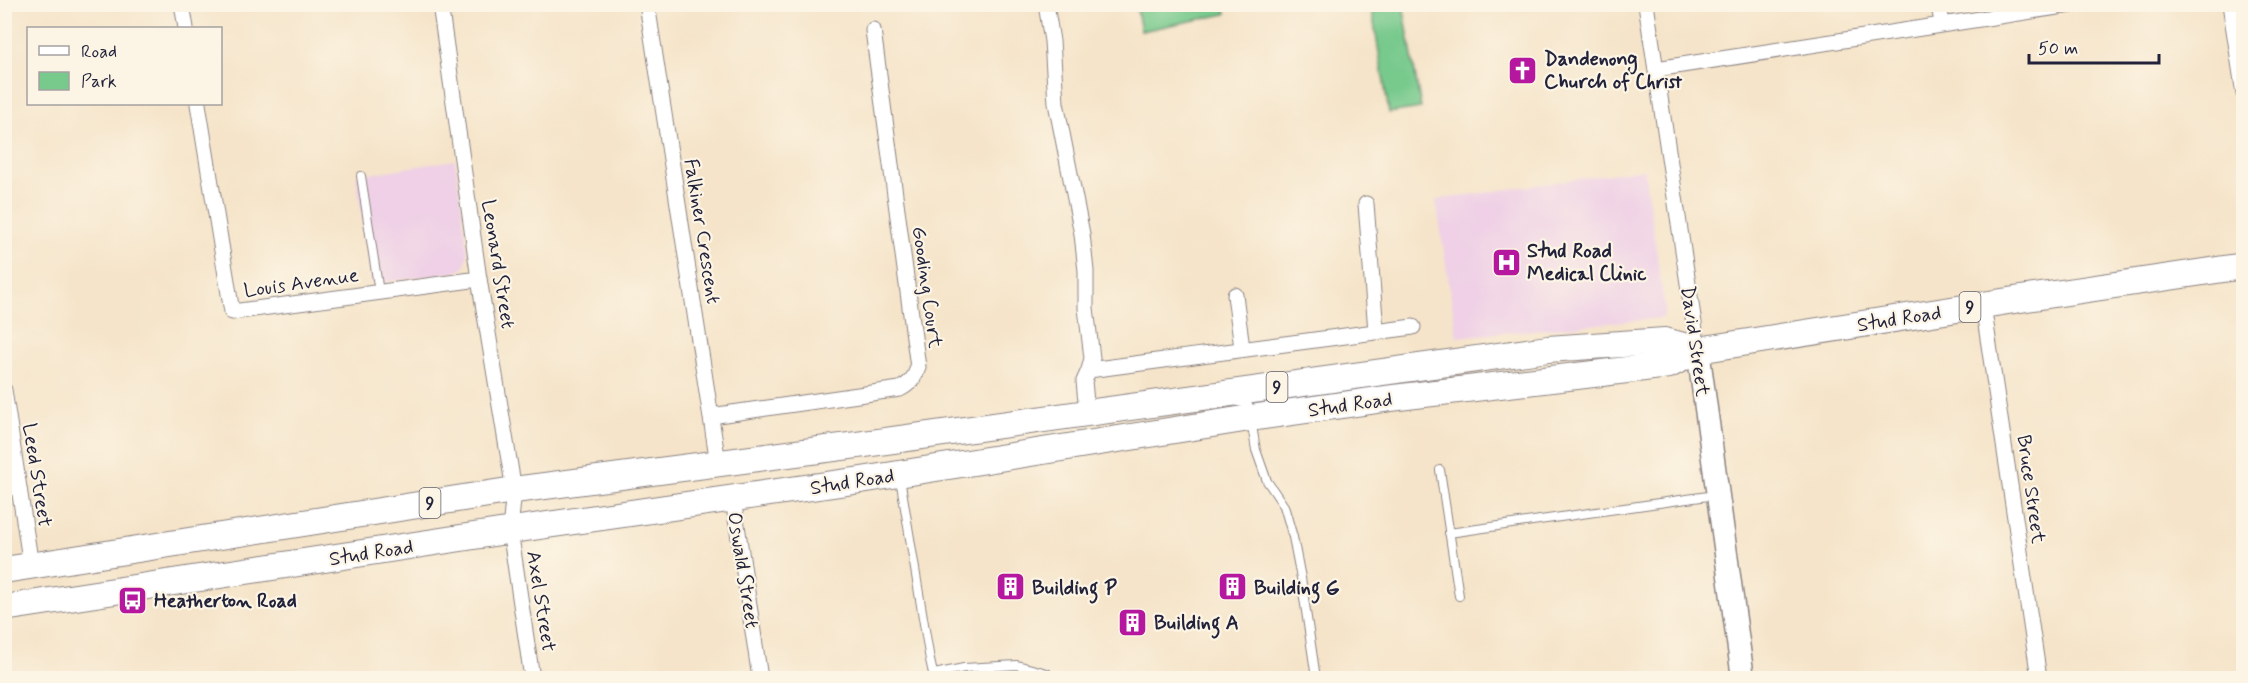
<svg xmlns="http://www.w3.org/2000/svg" width="2248" height="683" font-family="Mynerve,sans-serif">
  <style>
    .built { fill: #efd0e6 }
    .green { fill: #77c98c; stroke: #4c7664; stroke-width: 1.5 }
    .lines { fill: none; stroke-linecap: round; stroke-linejoin: round }
    .service-casing { stroke: #8c8382; stroke-width: 10 }
    .minor-casing { stroke: #8c8382; stroke-width: 17 }
    .secondary-casing { stroke: #8c8382; stroke-width: 25 }
    .trunk-casing { stroke: #8c8382; stroke-width: 28 }
    .service { stroke: #fff; stroke-width: 8 }
    .minor { stroke: #fff; stroke-width: 15 }
    .secondary { stroke: #fff; stroke-width: 22 }
    .trunk { stroke: #fff; stroke-width: 26 }
    .labels { text-anchor: middle; stroke-width: 4.5; stroke-linejoin: round; paint-order: stroke }
    .shield { fill: #fcf5e5; stroke: #63616e; stroke-width: 1.5 }
    .shield-label { font-size: 18px; font-weight: bold; fill: #22223b }
    .poi-label { font-size: 20px; font-weight: bold; fill: #22223b; stroke: #fcf5e5; text-anchor: start }
    .street-label { font-size: 20px; fill: #22223b; stroke: #fcf5e5 }
  </style>
  <rect width="100%" height="100%" fill="#fcf5e5"/>
  <filter id="ink" filterUnits="userSpaceOnUse"><feTurbulence type="fractalNoise" baseFrequency=".0167" numOctaves="2"/><feDisplacementMap in="SourceGraphic" scale="12" xChannelSelector="R" yChannelSelector="G"/><feConvolveMatrix kernelMatrix="1 2 1 2 8 2 1 2 1" color-interpolation-filters="sRGB"/></filter>
  <filter id="wash" filterUnits="userSpaceOnUse"><feTurbulence type="fractalNoise" baseFrequency=".008" numOctaves="4" result="noise"/><feDisplacementMap in="SourceGraphic" scale="24" xChannelSelector="R" yChannelSelector="G"/><feGaussianBlur stdDeviation="1.35" result="paint"/><feColorMatrix in="noise" values="0 0 0 0 0 0 0 0 0 0 0 0 0 0 0 0 0 1.4 0 .05"/><feComposite in="paint" operator="in"/></filter>
  <g filter="url(#wash)">
    <rect width="100%" height="100%" fill="#f5e4c9"/>
    <!-- built -->
    <g class="built">
      <polygon points="455,160 468,254 464,268 457,272 372,284 356,176"/>
      <polygon points="1644,169 1665,309 1663,318 1457,337 1436,200"/>
    </g>
    <!-- green -->
    <g class="green">
      <polygon points="1136,5 1224,5 1226,14 1141,31"/>
      <polygon points="1371,5 1403,5 1421,108 1389,113"/>
    </g>
  </g>
  <g filter="url(#ink)">
    <g class="lines">
      <defs>
        <g id="service">
          <polyline points="361,176 379,292"/>
          <polyline points="1238,402 1246,403 1249,407 1256,450 1267,481 1284,506 1293,537 1301,578 1316,678"/>
          <polyline points="1440,470 1459,596"/>
          <polyline points="900,478 930,660 934,678"/>
          <polyline points="1449,533 1715,495"/>
          <polyline points="934,674 964,668 1017,665 1047,673 1048,678"/>
        </g>
        <g id="minor">
          <polyline points="182,4 186,28"/>
          <polyline points="440,4 479,279 514,490 510,530 532,678"/>
          <polyline points="647,4 718,463"/>
          <polyline points="1046,4 1052,41 1056,103 1082,234 1086,271 1086,308 1092,358 1089,370 1084,381 1087,413"/>
          <polyline points="1646,4 1698,350"/>
          <polyline points="1939,4 1942,24"/>
          <polyline points="2230,4 2244,94"/>
          <polyline points="1656,69 2077,4"/>
          <polyline points="198,104 232,312 479,279"/>
          <polyline points="1366,204 1376,331"/>
          <polyline points="1235,295 1242,348"/>
          <polyline points="1983,305 2039,678"/>
          <polyline points="1089,370 1413,327"/>
          <polyline points="4,390 31,566"/>
          <path d="M711,416l189,-27c10,-5 15,-11 18,-22l-45,-337"/>
          <polyline points="733,499 760,678"/>
        </g>
        <polyline id="secondary" points="1698,350 1743,678"/>
        <g id="trunk">
          <polyline points="4,570 514,490 857,445 1548,349 1665,341 1698,350"/>
          <polyline points="4,608 519,529 861,480 1250,418 1392,398 1669,365 1698,350 2027,298 2244,266"/>
        </g>
      </defs>
      <!-- service casing -->
      <use href="#service" class="service-casing"/>
      <!-- minor casing -->
      <use href="#minor" class="minor-casing"/>
      <!-- secondary casing -->
      <use href="#secondary" class="secondary-casing"/>
      <!-- trunk casing -->
      <use href="#trunk" class="trunk-casing"/>
      <!-- service -->
      <use href="#service" class="service"/>
      <!-- minor -->
      <use href="#minor" class="minor"/>
      <!-- secondary -->
      <use href="#secondary" class="secondary"/>
      <!-- trunk -->
      <use href="#trunk" class="trunk"/>
    </g>
  </g>
  <!-- icons -->
  <defs>
    <symbol id="church-square" viewBox="-11 -11 22 22"><rect x="-9" y="-9" width="18" height="18" rx="4" fill="#b5179e" stroke="#fcf5e5"/><path d="M-1.2-6h2.4v3.5h3.3v2.4h-3.3V6h-2.4V-.1h-3.3v-2.4h3.3Z" fill="#fff"/></symbol>
    <symbol id="hospital-square" viewBox="-11 -11 22 22"><rect x="-9" y="-9" width="18" height="18" rx="4" fill="#b5179e" stroke="#fcf5e5"/><path d="M-5-5h3v3.5h4V-5h3V5h-3V1.5h-4V5h-3Z" fill="#fff"/></symbol>
    <symbol id="building-square" viewBox="-11 -11 22 22"><rect x="-9" y="-9" width="18" height="18" rx="4" fill="#b5179e" stroke="#fcf5e5"/><path d="M-4-6H4V6H1V3H-1V6H-4ZM-2.5-4.3h1.7v1.8h-1.7ZM.8-4.3h1.7v1.8H.8ZM-2.5-1h1.7V.8h-1.7ZM.8-1h1.7V.8H.8Z" fill="#fff"/></symbol>
    <symbol id="bus-square" viewBox="-11 -11 22 22"><rect x="-9" y="-9" width="18" height="18" rx="4" fill="#b5179e" stroke="#fcf5e5"/><path d="M-5-6H5V4H4V6H2V4H-2V6H-4V4H-5ZM-3.5-4V0h7V-4ZM-3.5 1.2v1.5H-2V1.2ZM2 1.2v1.5H3.5V1.2Z" fill="#fff"/></symbol>
  </defs>
  <g fill-rule="evenodd">
    <use href="#church-square" x="1506" y="54" width="33" height="33"/>
    <use href="#hospital-square" x="1490" y="246" width="33" height="33"/>
    <use href="#building-square" x="994" y="570" width="33" height="33"/>
    <use href="#building-square" x="1216" y="570" width="33" height="33"/>
    <use href="#bus-square" x="116" y="584" width="33" height="33"/>
    <use href="#building-square" x="1116" y="606" width="33" height="33"/>
  </g>
  <g class="labels">
    <!-- shield labels -->
    <g class="shield">
      <rect x="1959.5" y="292" width="21" height="30" rx="4.5"/>
      <rect x="1266.5" y="372" width="21" height="30" rx="4.5"/>
      <rect x="419.5" y="488" width="21" height="30" rx="4.5"/>
    </g>
    <g class="shield-label">
      <text x="1970" y="313">9</text>
      <text x="1277" y="393">9</text>
      <text x="430" y="509">9</text>
    </g>
    <!-- poi labels -->
    <g class="poi-label">
      <text x="1544" y="65">Dandenong<tspan x="1544" dy="23">Church of Christ</tspan></text>
      <text x="1527" y="257">Stud Road<tspan x="1527" dy="23">Medical Clinic</tspan></text>
      <text x="1032" y="594">Building P</text>
      <text x="1254" y="594">Building G</text>
      <text x="154" y="607">Heatherton Road</text>
      <text x="1154" y="629">Building A</text>
    </g>
    <!-- street labels -->
    <g class="street-label">
      <text transform="translate(703 231) rotate(81)" y="7">Falkiner Crescent</text>
      <text transform="translate(499 264) rotate(81)" y="7">Leonard Street</text>
      <text transform="translate(301 282) rotate(-8)" y="7">Louis Avenue</text>
      <text transform="translate(928 287) rotate(82)" y="7">Gooding Court</text>
      <text transform="translate(1899 318) rotate(-9)" y="7">Stud Road</text>
      <text transform="translate(1696 341) rotate(82)" y="7">David Street</text>
      <text transform="translate(1350 404) rotate(-8)" y="7">Stud Road</text>
      <text transform="translate(38 475) rotate(81)" y="7">Leed Street</text>
      <text transform="translate(852 481) rotate(-9)" y="7">Stud Road</text>
      <text transform="translate(2032 489) rotate(82)" y="7">Bruce Street</text>
      <text transform="translate(371 552) rotate(-9)" y="7">Stud Road</text>
      <text transform="translate(744 570) rotate(81)" y="7">Oswald Street</text>
      <text transform="translate(542 601) rotate(81)" y="7">Axel Street</text>
    </g>
  </g>
  <!-- margin -->
  <rect width="2248" height="683" fill="none" stroke="#fcf5e5" stroke-width="24"/>
  <!-- legend -->
  <rect x="27" y="27" width="195" height="78" fill="#fcf5e5" stroke="#a5a1a1" stroke-width="1.5"/>
  <rect x="39" y="46" width="30" height="9" fill="#ffffff" stroke="#a5a1a1" stroke-width="1.5"/>
  <text x="81" y="57" font-size="18" fill="#22223b">Road</text>
  <rect x="39" y="72" width="30" height="18" fill="#77c98c" stroke="#a5a1a1" stroke-width="1.5"/>
  <text x="81" y="87" font-size="18" fill="#22223b">Park</text>
  <!-- scale -->
  <path d="M2029 54v9h130v-9" fill="none" stroke="#22223b" stroke-width="3"/>
  <text x="2038" y="54" font-size="18" fill="#22223b" stroke="#fcf5e5" stroke-width="4.5" paint-order="stroke">50 m</text>
</svg>
